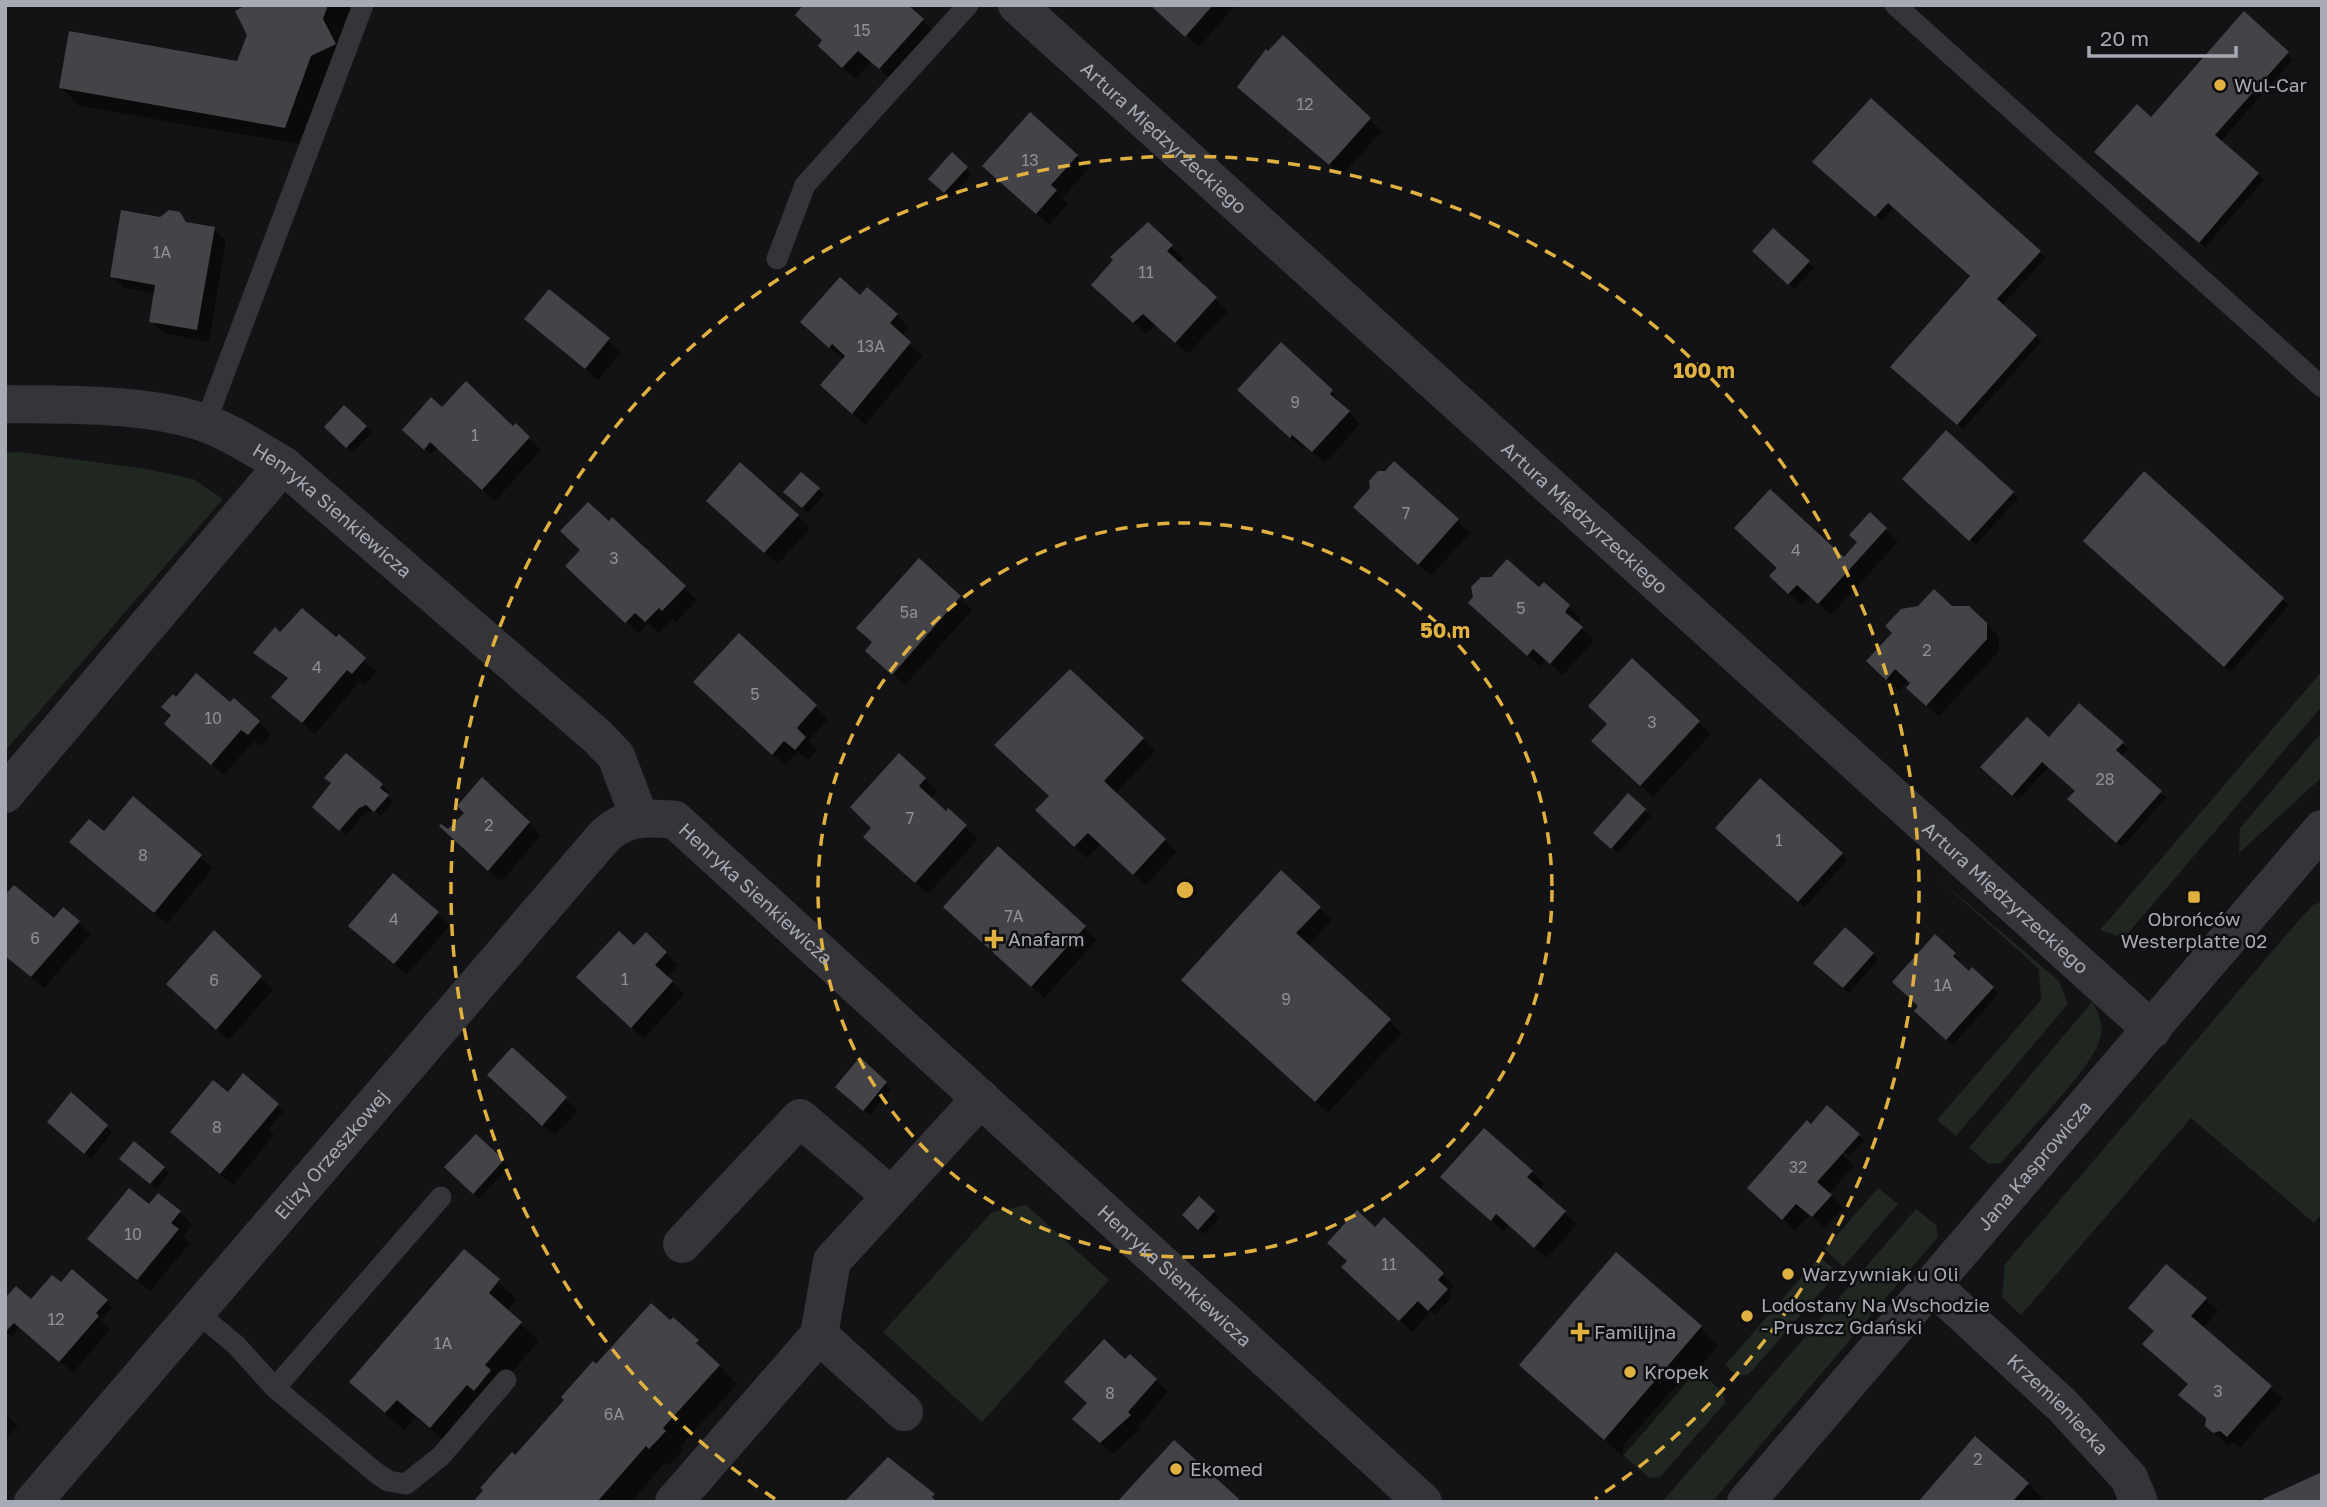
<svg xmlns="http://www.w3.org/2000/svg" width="2327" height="1507" font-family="'Golos Text',sans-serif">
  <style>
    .green { fill: #202721 }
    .shadow { fill: #0007 }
    .building { fill: #434348 }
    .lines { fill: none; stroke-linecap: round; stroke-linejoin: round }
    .service { stroke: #353539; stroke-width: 21 }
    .minor { stroke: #353539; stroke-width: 38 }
    .tertiary { stroke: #353539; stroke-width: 38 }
    .ring { fill: none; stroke: #e0b141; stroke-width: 3.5; stroke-dasharray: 12 9 }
    .poi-dot { fill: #e0b141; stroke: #0f0e10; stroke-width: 2.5 }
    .labels { text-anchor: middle; stroke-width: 5; stroke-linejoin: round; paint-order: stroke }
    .number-label { font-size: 16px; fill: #8d9099 }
    .poi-label { font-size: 19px; fill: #a6aab4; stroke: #0f0e10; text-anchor: start }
    .street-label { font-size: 19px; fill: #a6aab4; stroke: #0f0e10 }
    .centre { fill: #e0b141; stroke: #0f0e10; stroke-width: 3.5 }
    .ring-label { font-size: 21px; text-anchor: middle; font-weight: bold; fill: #e0b141; stroke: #0f0e10; stroke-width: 5; stroke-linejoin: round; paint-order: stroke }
  </style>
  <rect width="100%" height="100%" fill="#131315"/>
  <!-- green -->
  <g class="green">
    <polygon points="20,452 147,469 193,479 223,499 5,751 5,453"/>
    <polygon points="2322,671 2322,706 2124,938 2100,930"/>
    <polygon points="2322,732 2322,777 2239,853 2240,828"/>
    <polygon points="1932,873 2059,981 2068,1004 1956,1136 1937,1120 2041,1000 2039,969"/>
    <polygon points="2322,902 2322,1214 2314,1223 2191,1118 2021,1315 2002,1297 2005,1264 2300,919 2313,905"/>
    <path d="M2092,1002c7,10 12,25 8,37 -9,31 -75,96 -99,124l-12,1 -20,-16z"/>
    <polygon points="1878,1188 1898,1204 1843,1267 1825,1249"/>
    <polygon points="1026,1205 1109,1280 982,1422 883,1332 992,1212"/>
    <polygon points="1916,1209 1936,1225 1938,1237 1712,1502 1662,1502"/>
    <polygon points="1819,1257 1838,1272 1749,1374 1738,1376 1725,1365"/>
    <polygon points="1697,1370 1723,1392 1725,1403 1660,1477 1650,1478 1623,1455 1623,1446 1688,1372"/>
  </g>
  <!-- shadow -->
  <g class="shadow">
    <polygon points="250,5 352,5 340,38 353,62 328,74 303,145 79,106 61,87 239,62 248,35"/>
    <polygon points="1151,5 1236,5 1199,47"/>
    <polygon points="2244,14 2293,59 2220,142 2264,180 2205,247 2102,158 2152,120"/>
    <polygon points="922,21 935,33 892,80 872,61 856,79 832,58 824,41"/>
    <polygon points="1251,99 1369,119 1382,131 1342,175"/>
    <polygon points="952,154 972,174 951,197 930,178"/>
    <polygon points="1076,156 1089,168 1062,198 1068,204 1049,225 997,178"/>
    <polygon points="1820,167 2040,252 2046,258 2002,305 2042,341 1963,429 1898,373 1972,276 1894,207 1882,221"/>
    <polygon points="179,214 190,224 214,229 226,241 209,342 163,333 151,321 155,294 124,288 112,276 161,217"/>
    <polygon points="1148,224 1184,259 1178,264 1228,311 1188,354 1156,324 1146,334 1106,297"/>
    <polygon points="1774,230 1814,268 1794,289 1754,251"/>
    <polygon points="549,292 621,352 598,380 526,319"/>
    <polygon points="860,297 897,315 909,328 901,336 922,356 865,425 834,397 844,360 814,334"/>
    <polygon points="1281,345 1332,392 1360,424 1325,463 1306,446 1303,449 1252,402"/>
    <polygon points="345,407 372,432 353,452 326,427"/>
    <polygon points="442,410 513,429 516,426 541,450 495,501 437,447 431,454 405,430"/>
    <polygon points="1946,432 2018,498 1976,545 1910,485"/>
    <polygon points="801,474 824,495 808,513 785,492"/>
    <polygon points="2144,474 2289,605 2231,672 2091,547"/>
    <polygon points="1372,489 1458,521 1470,533 1431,576 1368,519"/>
    <polygon points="720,513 798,516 810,528 778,564"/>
    <polygon points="1870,515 1898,542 1831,615 1811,596 1802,605 1784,589 1779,568 1844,560 1859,542"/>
    <polygon points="612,519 697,600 676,622 673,619 659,633 648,623 639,633 579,578"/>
    <polygon points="919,561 972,610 905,685 879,663"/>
    <polygon points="1491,579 1539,590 1544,584 1581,619 1577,624 1594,640 1563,675 1546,660 1540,666 1482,615"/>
    <polygon points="1951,607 1986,624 1999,637 1999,651 1939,716 1921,700 1908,680 1899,691 1869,661"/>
    <polygon points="281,634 336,640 377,671 365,685 360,681 315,734 286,709 288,680 255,653"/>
    <polygon points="739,635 828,719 808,741 817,750 808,760 798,752 785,765 707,694"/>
    <polygon points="230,705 259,722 271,734 261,746 254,741 224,775 166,724 173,716"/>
    <polygon points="2079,706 2128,749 2121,757 2166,798 2122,847 2070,799 2077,791 2049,767 2018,800 1982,767 2049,739"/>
    <polygon points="1699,722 1711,734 1653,797 1606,753"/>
    <polygon points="1143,739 1155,751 1115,794 1177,852 1146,885 1101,844 1087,858 1049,822"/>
    <polygon points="899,756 937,791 930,799 946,814 948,811 978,839 928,894 878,849"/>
    <polygon points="382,785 388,791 385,794 393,802 380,816 373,809 364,814 346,835 320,812"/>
    <polygon points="1628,795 1651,816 1618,853 1601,839"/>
    <polygon points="134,799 213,868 167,924 84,854"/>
    <polygon points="529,823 541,835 501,882 448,832"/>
    <polygon points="1723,834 1842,854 1847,860 1805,907"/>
    <polygon points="998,848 1097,940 1044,998 957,919"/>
    <polygon points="393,875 450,925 407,975 363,938"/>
    <polygon points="1320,908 1332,920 1308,946 1402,1033 1328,1113 1195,992"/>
    <polygon points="54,920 78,922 91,934 44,988 5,956"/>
    <polygon points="214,932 273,990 229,1040 180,996"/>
    <polygon points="647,935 678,965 667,977 684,994 644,1039 591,990"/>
    <polygon points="1935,936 1960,960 1958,963 1969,973 1972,970 1998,994 1953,1045 1916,1011 1921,1006"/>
    <polygon points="1873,954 1878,960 1849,993 1821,969"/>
    <polygon points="513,1049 578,1111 555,1136 501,1087"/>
    <polygon points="860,1059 891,1089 870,1115 843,1092"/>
    <polygon points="244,1076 284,1111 268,1129 274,1135 233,1185 184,1144"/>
    <polygon points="55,1127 107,1127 112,1132 91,1159"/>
    <polygon points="1819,1129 1859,1135 1864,1141 1850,1156"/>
    <polygon points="477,1136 509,1167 479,1199 446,1167"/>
    <polygon points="1842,1154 1854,1166 1829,1194 1843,1208 1825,1228 1810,1215 1795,1230 1762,1200"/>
    <polygon points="127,1164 164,1168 169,1173 157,1189"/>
    <polygon points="1532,1172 1544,1184 1539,1190 1577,1224 1547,1258 1509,1225 1504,1232 1455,1189"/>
    <polygon points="1199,1199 1220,1218 1204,1234 1184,1215"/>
    <polygon points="149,1207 180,1212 192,1225 183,1236 190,1243 150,1291 102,1251"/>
    <polygon points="464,1251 517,1299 507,1311 539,1341 449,1445 416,1417 404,1430 370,1400"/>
    <polygon points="1442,1274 1454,1286 1449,1293 1452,1296 1435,1315 1431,1311 1412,1332 1356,1279"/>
    <polygon points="69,1292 106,1302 112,1307 101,1320 110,1329 73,1373 20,1326 12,1337 5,1332 5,1301 31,1301"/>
    <polygon points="2205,1299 2218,1311 2203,1329 2283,1399 2240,1448 2234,1443 2227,1445 2207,1425 2208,1419 2190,1385 2156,1356"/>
    <polygon points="673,1319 737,1384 680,1447 683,1450 668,1466 665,1463 631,1502 473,1502 512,1454 515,1457 596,1367"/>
    <polygon points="1700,1327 1718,1346 1623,1456 1521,1365"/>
    <polygon points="1125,1361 1156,1380 1168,1392 1139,1426 1141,1428 1113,1454 1087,1431"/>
    <polygon points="5,1414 18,1426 5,1440"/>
    <polygon points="2028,1484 2046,1502 1920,1502"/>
  </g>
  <!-- building -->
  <g class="building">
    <polygon points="246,5 328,5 323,19 336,44 311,56 285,128 59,88 69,31 237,61 247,35 235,11"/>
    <polygon points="803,5 908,5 924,19 879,69 858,51 842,68 818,46 822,40 795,15"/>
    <polygon points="1150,5 1213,5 1185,37"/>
    <polygon points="2244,11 2289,52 2215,135 2259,173 2199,243 2094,152 2137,104 2151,117"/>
    <polygon points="1283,35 1371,118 1329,165 1237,87 1266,49 1268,51"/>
    <polygon points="1871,98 2041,251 1997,299 2037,335 1957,425 1890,367 1970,276 1888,203 1875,217 1812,162"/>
    <polygon points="1030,112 1078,155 1051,185 1057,190 1036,214 982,166"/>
    <polygon points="952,152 968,167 944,193 928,179"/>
    <polygon points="121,210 160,217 169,210 180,212 186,222 215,227 197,330 149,322 155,285 110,277"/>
    <polygon points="1148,222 1173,245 1167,251 1217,297 1175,343 1143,314 1133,323 1091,285 1113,260 1110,257"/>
    <polygon points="1773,228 1810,261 1788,285 1752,251"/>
    <polygon points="840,277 860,295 867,287 898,314 890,323 911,342 852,414 820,385 845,356 832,344 829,348 800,322"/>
    <polygon points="549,289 610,338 585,369 524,319"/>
    <polygon points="1281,342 1333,390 1330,394 1350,411 1312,452 1292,435 1290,438 1237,390"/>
    <polygon points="466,381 513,426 516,423 530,437 482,490 430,442 424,450 402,430 431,397 442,407"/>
    <polygon points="344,405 367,426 346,448 324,427"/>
    <polygon points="1946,430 2014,492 1969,541 1902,479"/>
    <polygon points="1394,461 1459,519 1418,565 1353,507 1370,488 1369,481 1378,471 1385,471"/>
    <polygon points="740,462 799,515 764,553 706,501"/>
    <polygon points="2144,471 2284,598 2224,667 2083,541"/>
    <polygon points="801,472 820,488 802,508 783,492"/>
    <polygon points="1770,489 1844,557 1857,542 1849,535 1870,512 1887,528 1818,604 1797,585 1788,594 1769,576 1777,568 1734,528"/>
    <polygon points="588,502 609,521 612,517 686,586 662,611 659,608 645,622 635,613 625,623 565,566 580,550 560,531"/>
    <polygon points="919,558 961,596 892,675 865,651 872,642 856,628"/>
    <polygon points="1507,559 1539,587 1544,582 1570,605 1565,612 1583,627 1550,664 1533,649 1527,656 1468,603 1473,597 1471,587 1481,577 1491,577"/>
    <polygon points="1934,589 1952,606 1969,606 1987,623 1987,639 1926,706 1906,688 1910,683 1895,669 1886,680 1866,661 1892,633 1885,626 1901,609 1918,606"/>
    <polygon points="302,608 336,637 339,634 366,658 352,674 347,670 302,723 271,697 288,678 253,653 275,627 280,632"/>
    <polygon points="739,633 817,705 797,728 806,737 795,750 784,741 772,755 693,682"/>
    <polygon points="1632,658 1700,721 1640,786 1591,741 1607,724 1588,706"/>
    <polygon points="1070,669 1144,738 1104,781 1166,839 1133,875 1088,833 1074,847 1035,810 1049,796 994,745"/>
    <polygon points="196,673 230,702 234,698 260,721 248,735 241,730 211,765 164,724 171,715 161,707 173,694 176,697"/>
    <polygon points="2079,703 2124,742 2116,750 2162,791 2116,843 2067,799 2075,791 2042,762 2012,796 1980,767 2027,717 2049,737"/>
    <polygon points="346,753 383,784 380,788 389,795 374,812 366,805 359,808 339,831 312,807 331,783 324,778"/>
    <polygon points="899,753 926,778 919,786 946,811 948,808 967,825 915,883 863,837 871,828 850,807"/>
    <polygon points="482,777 530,822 488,871 439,826 441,824 448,829 464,813 457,806"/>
    <polygon points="1760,778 1843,853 1798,902 1715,828"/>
    <polygon points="1628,793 1646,809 1611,849 1593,833"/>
    <polygon points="133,796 202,855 154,913 69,842 89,819 104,831"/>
    <polygon points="998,846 1086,926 1031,987 943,907"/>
    <polygon points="1281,870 1321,907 1296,933 1391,1019 1315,1102 1181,980"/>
    <polygon points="393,873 439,912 394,964 348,926"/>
    <polygon points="14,885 54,918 63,907 80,921 31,977 5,956 5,895"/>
    <polygon points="1845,927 1874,953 1843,988 1813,963"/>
    <polygon points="214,930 262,976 216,1030 166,984"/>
    <polygon points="619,931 634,945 646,932 667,952 655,965 673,981 631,1028 576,977"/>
    <polygon points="1935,934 1956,953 1953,956 1969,971 1972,967 1994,987 1946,1040 1914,1011 1918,1006 1892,982"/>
    <polygon points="512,1047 567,1097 542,1126 487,1075"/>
    <polygon points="860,1057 887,1082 863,1111 835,1087"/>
    <polygon points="243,1073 279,1104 220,1174 170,1132 213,1080 228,1092"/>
    <polygon points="71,1092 108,1125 84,1154 47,1122"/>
    <polygon points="1827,1105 1860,1134 1817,1182 1832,1195 1812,1217 1796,1204 1782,1220 1747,1188 1807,1120 1811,1124"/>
    <polygon points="1484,1128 1533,1171 1527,1177 1566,1211 1534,1248 1496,1214 1491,1221 1440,1177"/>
    <polygon points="476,1134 504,1160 473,1194 444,1167"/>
    <polygon points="134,1141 165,1167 150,1184 119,1159"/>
    <polygon points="129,1188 149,1204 158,1193 181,1211 171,1223 179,1229 137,1280 87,1239"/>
    <polygon points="1199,1196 1215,1211 1198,1230 1182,1215"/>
    <polygon points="1357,1210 1375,1227 1384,1217 1444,1273 1438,1280 1448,1289 1428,1311 1418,1301 1399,1321 1341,1267 1347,1261 1327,1243"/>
    <polygon points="464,1249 500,1279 489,1293 522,1322 485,1365 491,1370 474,1391 467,1385 430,1428 397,1400 385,1413 349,1382"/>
    <polygon points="1616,1252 1702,1326 1604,1440 1519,1365"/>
    <polygon points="2166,1264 2207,1298 2191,1316 2272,1386 2227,1437 2220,1431 2213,1433 2205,1426 2206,1418 2178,1395 2188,1384 2142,1344 2154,1331 2128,1308"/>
    <polygon points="72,1269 108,1300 96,1313 99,1316 59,1362 14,1323 5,1332 5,1298 16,1286 31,1299 52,1275 61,1282"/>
    <polygon points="651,1303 670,1320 673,1317 699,1340 696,1343 720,1365 663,1428 666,1431 649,1449 646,1446 597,1502 473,1502 483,1490 480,1488 512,1452 515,1455 564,1400 561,1397 593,1361 596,1364"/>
    <polygon points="1104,1339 1125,1359 1130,1354 1157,1379 1128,1412 1131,1415 1100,1443 1072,1419 1087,1403 1064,1382"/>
    <polygon points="1975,1436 2029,1483 2012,1502 1918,1502"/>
    <polygon points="1174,1440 1239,1499 1236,1502 1117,1502"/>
    <polygon points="888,1457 935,1494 932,1497 937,1502 844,1502"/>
    <polygon points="2322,1472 2322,1502 2264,1502 2263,1499"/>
  </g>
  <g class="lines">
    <!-- service -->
    <g class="service">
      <polyline points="1895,5 2322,387"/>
      <polyline points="777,259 805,185 968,5"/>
      <polyline points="205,424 363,5"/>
      <polyline points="194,1310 236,1345 275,1388 441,1197"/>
      <polyline points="275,1388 375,1472 388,1481 406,1484 441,1456 506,1380"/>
    </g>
    <!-- minor -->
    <g class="minor">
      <path id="s1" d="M1017,5l1135,1025"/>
      <path id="s2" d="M5,404c59,1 131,-1 187,15 33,9 62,29 91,46l315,272 18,19 23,61"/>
      <polyline points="5,794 283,465"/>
      <polyline points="682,1244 800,1118 891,1196"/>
      <path id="s3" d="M1933,1286l130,120 66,72 10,24"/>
      <polyline points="819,1335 904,1412"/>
      <path id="s4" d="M33,1502l569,-663c21,-23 44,-22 73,-19l748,682"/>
      <polyline points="674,1502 819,1335 832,1261 981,1098"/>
    </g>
    <!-- tertiary -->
    <path class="tertiary" id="s5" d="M1746,1502l576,-673"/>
  </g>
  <!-- distance rings -->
  <g class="ring">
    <circle cx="1185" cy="890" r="367"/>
    <path d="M775 1499A734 734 0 1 1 1595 1499"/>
  </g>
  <!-- markers -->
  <g class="poi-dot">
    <circle cx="2220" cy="85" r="7"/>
    <rect x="2187" y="890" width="14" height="14" rx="3.5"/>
    <path d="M990.5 928.5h7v7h7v7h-7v7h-7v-7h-7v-7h7z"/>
    <circle cx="1788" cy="1274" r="7"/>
    <circle cx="1747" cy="1316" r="7"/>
    <path d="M1576.5 1321.5h7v7h7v7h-7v7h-7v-7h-7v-7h7z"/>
    <circle cx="1630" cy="1372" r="7"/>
    <circle cx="1176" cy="1469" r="7"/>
  </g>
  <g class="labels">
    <!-- number labels -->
    <g class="number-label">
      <text x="862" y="36">15</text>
      <text x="1305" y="110">12</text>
      <text x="1030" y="166">13</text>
      <text x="162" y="258">1A</text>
      <text x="1146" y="278">11</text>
      <text x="871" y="352">13A</text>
      <text x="1295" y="408">9</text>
      <text x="475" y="441">1</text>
      <text x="1406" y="519">7</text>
      <text x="1796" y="556">4</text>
      <text x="614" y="564">3</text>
      <text x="1521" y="614">5</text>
      <text x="909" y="618">5a</text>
      <text x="1927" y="656">2</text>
      <text x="317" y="673">4</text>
      <text x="755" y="700">5</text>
      <text x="213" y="724">10</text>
      <text x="1652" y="728">3</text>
      <text x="2105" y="785">28</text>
      <text x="910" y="824">7</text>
      <text x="489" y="831">2</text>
      <text x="1779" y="846">1</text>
      <text x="143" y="861">8</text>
      <text x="1014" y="922">7A</text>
      <text x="394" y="925">4</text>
      <text x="35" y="944">6</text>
      <text x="625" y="985">1</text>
      <text x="214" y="986">6</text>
      <text x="1943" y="991">1A</text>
      <text x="1286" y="1005">9</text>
      <text x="217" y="1133">8</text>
      <text x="1798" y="1173">32</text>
      <text x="133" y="1240">10</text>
      <text x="1389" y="1270">11</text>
      <text x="56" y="1325">12</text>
      <text x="443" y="1349">1A</text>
      <text x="2218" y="1397">3</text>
      <text x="1110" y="1399">8</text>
      <text x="614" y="1420">6A</text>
      <text x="1978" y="1465">2</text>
    </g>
    <!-- poi labels -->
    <g class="poi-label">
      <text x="2234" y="92">Wul-Car</text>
      <text x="2194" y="926" text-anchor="middle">Obrońców<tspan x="2194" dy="22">Westerplatte 02</tspan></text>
      <text x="1008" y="946">Anafarm</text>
      <text x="1802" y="1281">Warzywniak u Oli</text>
      <text x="1761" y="1312">Lodostany Na Wschodzie<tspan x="1761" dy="22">- Pruszcz Gdański</tspan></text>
      <text x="1594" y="1339">Familijna</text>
      <text x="1644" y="1379">Kropek</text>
      <text x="1190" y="1476">Ekomed</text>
    </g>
    <!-- street labels -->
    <g class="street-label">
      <text dy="7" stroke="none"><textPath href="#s1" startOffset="198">Artura Międzyrzeckiego</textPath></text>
      <text dy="7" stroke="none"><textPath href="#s2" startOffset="357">Henryka Sienkiewicza</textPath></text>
      <text dy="7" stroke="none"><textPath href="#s1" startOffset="765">Artura Międzyrzeckiego</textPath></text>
      <text dy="7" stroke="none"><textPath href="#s4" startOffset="1062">Henryka Sienkiewicza</textPath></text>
      <text dy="7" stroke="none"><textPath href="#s1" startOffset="1332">Artura Międzyrzeckiego</textPath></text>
      <text dy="7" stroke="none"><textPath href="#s4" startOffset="458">Elizy Orzeszkowej</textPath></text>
      <text dy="7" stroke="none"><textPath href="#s5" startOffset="443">Jana Kasprowicza</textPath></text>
      <text dy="7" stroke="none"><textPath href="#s4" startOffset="1629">Henryka Sienkiewicza</textPath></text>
      <text dy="7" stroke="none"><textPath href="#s3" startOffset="172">Krzemieniecka</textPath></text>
    </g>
  </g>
  <circle cx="1185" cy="890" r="10" class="centre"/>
  <g class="ring-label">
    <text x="1704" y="378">100 m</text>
    <text x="1445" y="638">50 m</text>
  </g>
  <!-- border -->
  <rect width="2327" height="1507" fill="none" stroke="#a6aab4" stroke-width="14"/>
  <!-- scale -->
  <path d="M2089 46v10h147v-10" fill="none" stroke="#a6aab4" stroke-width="3.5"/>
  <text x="2100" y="46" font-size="21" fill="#a6aab4" stroke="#0f0e10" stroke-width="5" paint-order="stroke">20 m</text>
</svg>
